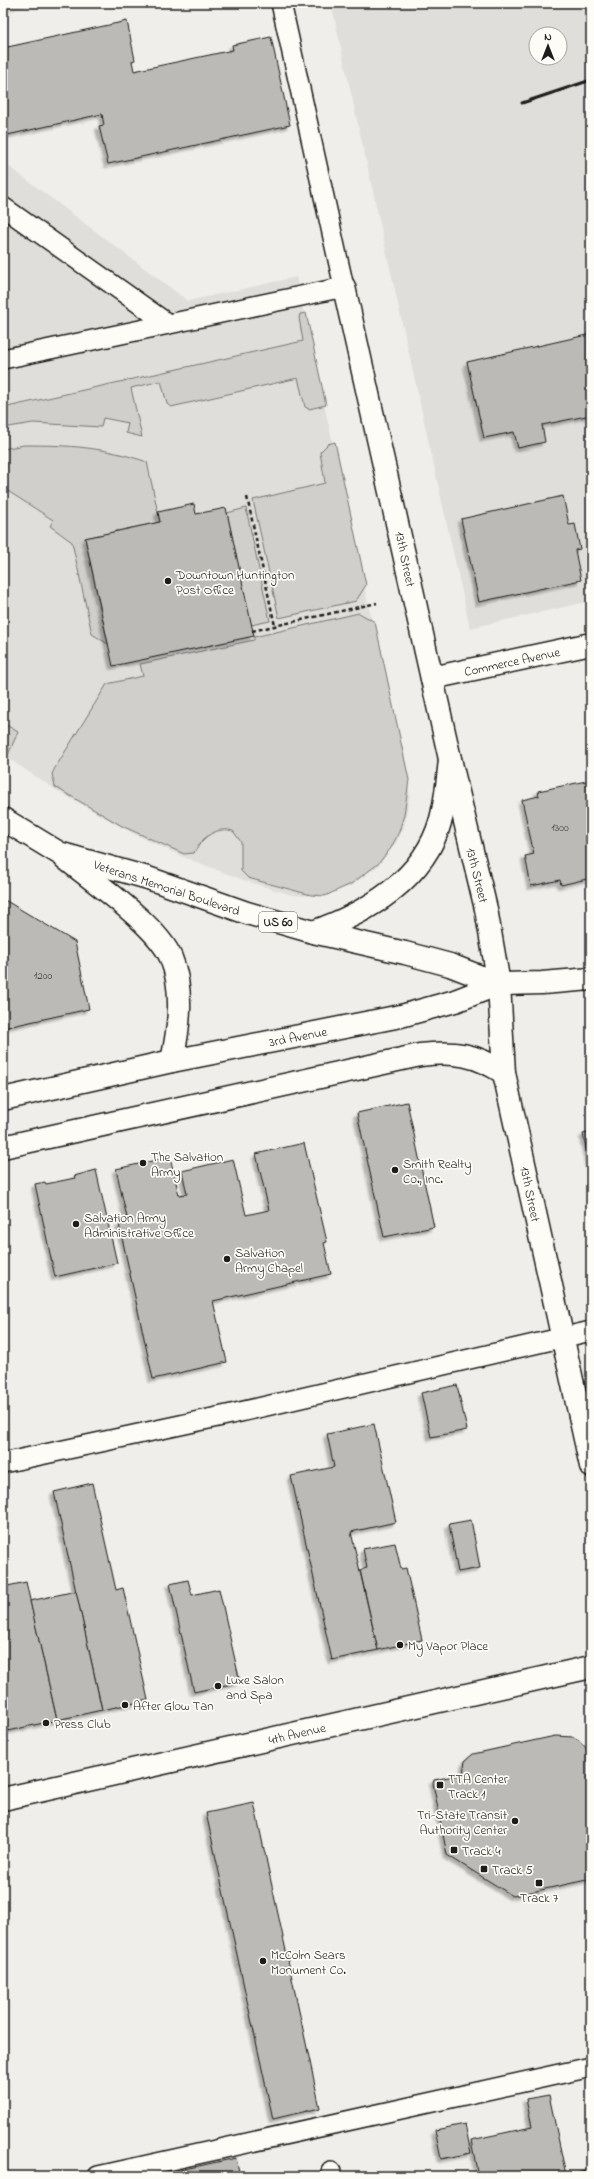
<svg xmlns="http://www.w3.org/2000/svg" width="594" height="2179" font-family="'Indie Flower',sans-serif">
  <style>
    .built { fill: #e0deda; fill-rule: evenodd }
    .green { fill: #d0cfcc; stroke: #767674 }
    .building { fill: #bbbab6; stroke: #1c1c1c; filter: url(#shadow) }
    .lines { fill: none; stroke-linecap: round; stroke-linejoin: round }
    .service-casing { stroke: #1c1c1c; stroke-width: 22 }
    .minor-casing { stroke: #1c1c1c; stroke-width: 25 }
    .tertiary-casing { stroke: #1c1c1c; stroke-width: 25 }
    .primary-casing { stroke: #1c1c1c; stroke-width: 25 }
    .path { stroke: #1c1c1c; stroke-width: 2.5; stroke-dasharray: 4 3; stroke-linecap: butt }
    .service { stroke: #fdfcf7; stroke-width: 19 }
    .minor { stroke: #fdfcf7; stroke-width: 22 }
    .tertiary { stroke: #fdfcf7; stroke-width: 22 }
    .primary { stroke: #fdfcf7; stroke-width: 22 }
    .rail { stroke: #1c1c1c; stroke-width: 3 }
    .poi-dot { fill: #1c1c1c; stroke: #fdfcf7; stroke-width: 1.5 }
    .labels { text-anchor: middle; stroke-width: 3.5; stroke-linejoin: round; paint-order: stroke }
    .number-label { font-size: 11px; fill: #444442 }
    .shield { fill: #fdfcf7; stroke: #605f5e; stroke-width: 1 }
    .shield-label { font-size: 12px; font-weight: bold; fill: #1c1c1c }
    .street-label { font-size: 13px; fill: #1c1c1c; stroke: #fdfcf7 }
    .poi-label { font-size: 13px; fill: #1c1c1c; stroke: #fdfcf7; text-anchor: start }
  </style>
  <defs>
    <filter id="shadow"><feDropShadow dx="-3.5" dy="3.5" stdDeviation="1" flood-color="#0004"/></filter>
  </defs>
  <rect width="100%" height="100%" fill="#f0eeea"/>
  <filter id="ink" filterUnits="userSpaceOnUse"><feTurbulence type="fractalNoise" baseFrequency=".025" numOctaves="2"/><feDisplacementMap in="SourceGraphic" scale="8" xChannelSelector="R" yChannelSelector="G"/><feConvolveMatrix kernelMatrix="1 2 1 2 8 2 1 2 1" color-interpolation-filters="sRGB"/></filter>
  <g filter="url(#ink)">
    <!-- built -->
    <g class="built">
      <polygon points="3,3 35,3 3,15"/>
      <path d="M331,3h260v598l-121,27zM536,34h24v24h-24z"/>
      <polygon points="3,162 188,301 296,277 410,794 404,827 397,841 379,865 351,886 335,891 304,896 292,895 246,881 183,857 132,833 56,790 3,755"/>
    </g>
    <!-- green -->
    <g class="green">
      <polygon points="306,313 326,405 309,409 305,407 298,378 171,407 167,404 161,381 131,388 142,437 126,433 128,423 103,418 101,427 33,423 3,428 3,408 303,341 299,318 300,314"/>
      <polygon points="335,442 366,585 356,601 279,618 253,500 325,483 320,452 328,444"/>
      <path d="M24,445c45,0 80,2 123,17l13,60 -75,16 23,106 -16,-10 -20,-92 -22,-16 3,-6 -50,-32v-39z"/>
      <polygon points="246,508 270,621 251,625 227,513"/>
      <path d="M359,613l16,9 34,158 -5,35 -5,17 -8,16 -13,16 -27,20 -26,12 -14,-1 -63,-17 -7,-7v-29l-8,-11c-12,-4 -24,2 -32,11 -3,4 -4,8 -8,11l-9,1 -62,-28 -67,-39 -3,-13 3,-6 52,-84 36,-8 -3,-12 114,-24v-3z"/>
      <polygon points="3,723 18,732 7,757 3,755"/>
    </g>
    <!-- building -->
    <g class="building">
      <polygon points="127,21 135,60 132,61 134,71 233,50 232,45 271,37 290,125 108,164 99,126 104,125 102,114 3,136 3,48"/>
      <polygon points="591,334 591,415 542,425 545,442 518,448 514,432 484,438 467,362"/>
      <polygon points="563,496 569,525 575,524 580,549 575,550 581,580 479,602 461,519"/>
      <polygon points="194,504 196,514 226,508 254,636 113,666 85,538 160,522 158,512"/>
      <polygon points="591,780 591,878 561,885 560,880 531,886 525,856 534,854 522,800 539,796 538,791"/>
      <polygon points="3,899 75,942 89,1009 3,1028"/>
      <polygon points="407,1102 434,1227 384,1237 357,1113"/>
      <polygon points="591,1132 591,1171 583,1134"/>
      <polygon points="304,1143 327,1242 324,1243 331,1274 213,1301 227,1362 153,1379 119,1224 128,1222 116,1169 170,1157 179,1195 187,1194 182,1171 233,1159 246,1215 269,1210 256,1154"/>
      <polygon points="96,1170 117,1263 55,1277 35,1184 45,1182 46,1184 75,1178 74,1176"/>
      <polygon points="457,1385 467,1430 431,1437 421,1393"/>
      <polygon points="374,1424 396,1522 351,1532 378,1650 332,1660 291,1476 334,1467 327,1434"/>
      <polygon points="92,1483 116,1590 123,1588 148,1700 102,1710 54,1492"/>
      <polygon points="471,1520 480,1568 458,1572 449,1524"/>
      <polygon points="395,1543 401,1569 406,1568 422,1640 378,1650 360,1570 367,1568 363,1549"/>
      <polygon points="3,1553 8,1574 3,1575"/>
      <polygon points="188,1580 192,1595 219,1589 240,1682 194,1692 170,1584"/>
      <polygon points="26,1582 57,1720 3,1732 3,1587"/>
      <polygon points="76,1591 102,1710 57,1720 30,1601"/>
      <polygon points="555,1736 573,1737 579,1740 587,1749 588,1755 591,1755 591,1879 513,1896 447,1855 433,1783 434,1780 463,1774 465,1761 473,1754"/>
      <polygon points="254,1803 320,2108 273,2119 206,1813"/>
      <polygon points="549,2095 566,2175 591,2170 591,2176 478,2176 471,2140 532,2127 526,2099"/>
      <polygon points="465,2124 471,2153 441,2159 435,2130"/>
      <polygon points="236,2158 240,2176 152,2176"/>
    </g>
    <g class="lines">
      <defs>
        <g id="service">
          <polyline points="3,207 168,324"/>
          <polyline points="3,359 344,287 281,3"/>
          <polyline points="3,1463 227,1415 591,1331"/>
          <polyline points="331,2172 332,2176"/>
          <polyline points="98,2176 591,2067"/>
        </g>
        <g id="minor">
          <polyline points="344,287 450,759 486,909 499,984 504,1073 591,1466"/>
          <polyline points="432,678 591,644"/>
          <path d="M3,1147l417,-92c34,-4 56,-1 84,18"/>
        </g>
        <g id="tertiary">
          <polyline points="3,1099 172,1061 401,1016 455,1001 499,984"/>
          <polyline points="3,1799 591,1667"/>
        </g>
        <g id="primary">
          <polyline points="3,819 59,853 148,878 247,913 313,932 405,953 450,965 499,984 542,983 591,979"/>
          <path d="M65,858c28,23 93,68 106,100 13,32 8,70 1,103"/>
          <path d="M313,932c54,-19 112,-53 128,-113 5,-19 7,-39 9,-60"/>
        </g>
      </defs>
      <!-- service casing -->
      <use href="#service" class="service-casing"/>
      <!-- minor casing -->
      <use href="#minor" class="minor-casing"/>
      <!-- tertiary casing -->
      <use href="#tertiary" class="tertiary-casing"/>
      <!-- primary casing -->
      <use href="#primary" class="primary-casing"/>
      <!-- path -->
      <g class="path">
        <polyline points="247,497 275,626"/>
        <polyline points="252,631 377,603"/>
      </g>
      <!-- service -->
      <use href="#service" class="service"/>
      <!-- minor -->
      <use href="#minor" class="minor"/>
      <!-- tertiary -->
      <use href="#tertiary" class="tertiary"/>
      <!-- primary -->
      <use href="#primary" class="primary"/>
      <!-- rail -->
      <polyline class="rail" points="522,103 591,80"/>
    </g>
  </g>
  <!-- markers -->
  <g class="poi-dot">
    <circle cx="168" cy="581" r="4"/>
    <circle cx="143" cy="1163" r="4"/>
    <circle cx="395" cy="1170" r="4"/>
    <circle cx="76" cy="1224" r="4"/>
    <circle cx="227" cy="1259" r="4"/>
    <circle cx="400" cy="1645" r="4"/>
    <circle cx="218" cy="1686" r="4"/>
    <circle cx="125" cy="1705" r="4"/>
    <circle cx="46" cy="1723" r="4"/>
    <rect x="436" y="1781" width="8" height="8" rx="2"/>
    <circle cx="515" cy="1821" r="4"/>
    <rect x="450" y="1846" width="8" height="8" rx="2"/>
    <rect x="480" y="1865" width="8" height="8" rx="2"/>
    <rect x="535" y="1879" width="8" height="8" rx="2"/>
    <circle cx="263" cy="1961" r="4"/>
  </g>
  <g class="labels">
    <!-- number labels -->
    <g class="number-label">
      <text x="560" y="831">1300</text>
      <text x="43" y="979">1200</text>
    </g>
    <!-- shield labels -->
    <rect class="shield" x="259" y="912" width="38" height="20" rx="3"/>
    <g class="shield-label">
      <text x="278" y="926">US 60</text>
    </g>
    <!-- street labels -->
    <g class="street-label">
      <text transform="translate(406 559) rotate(78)" y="5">13th Street</text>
      <text transform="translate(512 661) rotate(-12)" y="5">Commerce Avenue</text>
      <text transform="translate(478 875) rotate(76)" y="5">13th Street</text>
      <text transform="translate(167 887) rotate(18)" y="5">Veterans Memorial Boulevard</text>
      <text transform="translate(298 1036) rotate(-11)" y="5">3rd Avenue</text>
      <text transform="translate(531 1194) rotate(78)" y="5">13th Street</text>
      <text transform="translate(297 1733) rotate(-13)" y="5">4th Avenue</text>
    </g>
    <!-- poi labels -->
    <g class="poi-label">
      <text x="176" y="579">Downtown Huntington<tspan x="176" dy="15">Post Office</tspan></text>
      <text x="151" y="1161">The Salvation<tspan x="151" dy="15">Army</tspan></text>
      <text x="403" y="1168">Smith Realty<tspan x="403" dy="15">Co., Inc.</tspan></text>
      <text x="84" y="1222">Salvation Army<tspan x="84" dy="15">Administrative Office</tspan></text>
      <text x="235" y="1257">Salvation<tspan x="235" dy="15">Army Chapel</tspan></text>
      <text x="408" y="1650">My Vapor Place</text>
      <text x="226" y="1684">Luxe Salon<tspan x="226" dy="15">and Spa</tspan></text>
      <text x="133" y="1710">After Glow Tan</text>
      <text x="54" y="1728">Press Club</text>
      <text x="448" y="1783">TTA Center<tspan x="448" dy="15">Track 1</tspan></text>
      <text x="507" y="1819" text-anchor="end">Tri-State Transit<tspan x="507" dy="15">Authority Center</tspan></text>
      <text x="462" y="1855">Track 4</text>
      <text x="492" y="1874">Track 5</text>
      <text x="539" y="1902" text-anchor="middle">Track 7</text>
      <text x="271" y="1959">McColm Sears<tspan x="271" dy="15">Monument Co.</tspan></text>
    </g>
  </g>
  <!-- margin -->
  <rect width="594" height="2179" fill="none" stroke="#fdfcf7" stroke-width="16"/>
  <rect x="8" y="8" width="578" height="2163" fill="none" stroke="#1c1c1c" stroke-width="1.5" filter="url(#ink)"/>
  <!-- north arrow -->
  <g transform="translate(548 46)"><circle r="19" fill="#fdfcf7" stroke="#a3a29f"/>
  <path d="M0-3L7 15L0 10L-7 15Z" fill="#1c1c1c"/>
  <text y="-6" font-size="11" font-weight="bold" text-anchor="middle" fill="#1c1c1c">N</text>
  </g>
</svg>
